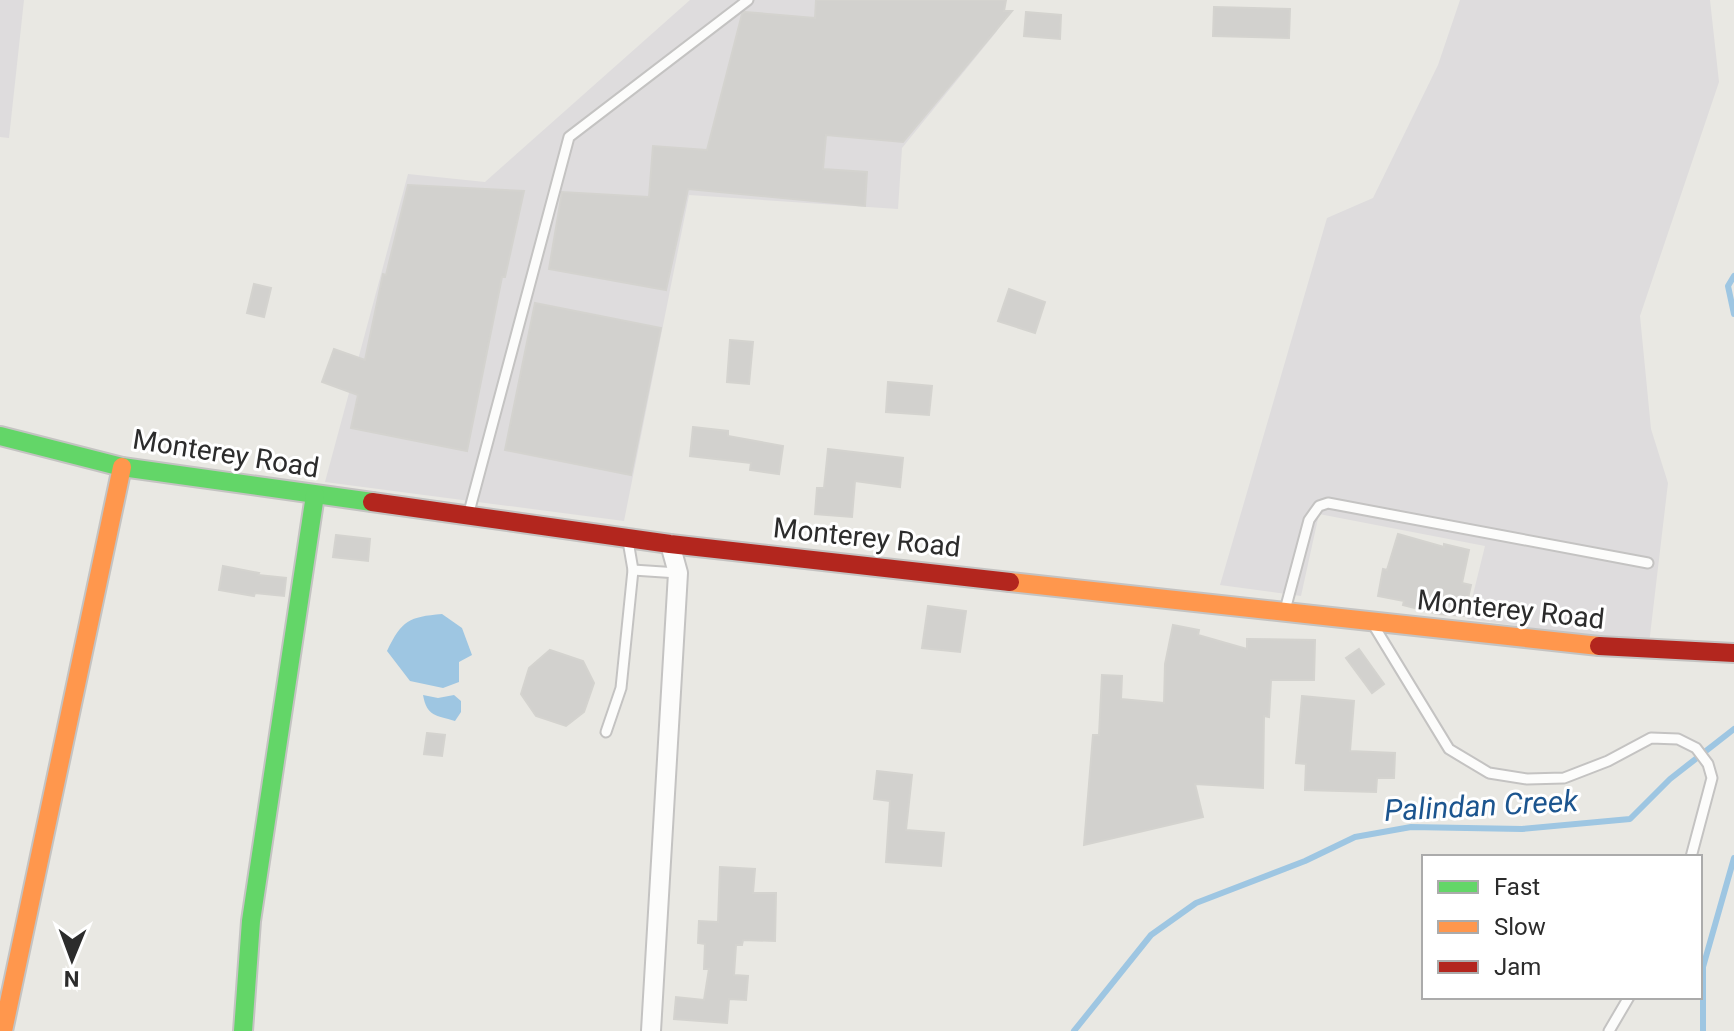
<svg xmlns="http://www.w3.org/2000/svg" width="1734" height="1031" font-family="Roboto,sans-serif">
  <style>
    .industrial { fill: #dedcdd }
    .water { fill: #9ec6e2 }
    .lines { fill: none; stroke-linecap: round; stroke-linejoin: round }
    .stream { stroke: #9ec6e2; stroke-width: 6 }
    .building { fill: #d2d1ce; stroke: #d4d3cf; stroke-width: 2 }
    .lane-casing { stroke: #c4c3c2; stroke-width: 13 }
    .street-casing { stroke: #c4c3c2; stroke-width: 22 }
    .fast-casing { stroke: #c4c3c2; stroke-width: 22 }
    .slow-casing { stroke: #c4c3c2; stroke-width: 22 }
    .jam-casing { stroke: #c4c3c2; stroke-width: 22 }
    .lane { stroke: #fcfcfb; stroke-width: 9 }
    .street { stroke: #fcfcfb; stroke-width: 18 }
    .fast { stroke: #63d668; stroke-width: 18 }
    .slow { stroke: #ff974d; stroke-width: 18 }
    .jam { stroke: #b3261e; stroke-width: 18 }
    .labels { text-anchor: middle; stroke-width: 6; stroke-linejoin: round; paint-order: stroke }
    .street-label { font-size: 28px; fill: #2c2c2c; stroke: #fff }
    .water-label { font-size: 30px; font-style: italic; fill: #1c558f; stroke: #fff }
  </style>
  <rect width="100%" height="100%" fill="#e9e8e3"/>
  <!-- industrial -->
  <g class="industrial">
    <polygon points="0,0 24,0 9,138 0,137"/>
    <polygon points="690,0 1006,0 997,31 902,148 898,209 689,195 624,521 325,482 408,174 485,182"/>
    <polygon points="1460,0 1710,0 1719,82 1640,316 1651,429 1668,483 1649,644 1467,619 1485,546 1319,514 1301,596 1220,585 1327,218 1373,198 1438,65"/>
  </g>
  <!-- water -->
  <g class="water">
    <path d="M442,614l20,14 10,27 -13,7v20l-16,6 -33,-7 -23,-30c15,-31 22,-34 55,-37z"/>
    <path d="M423,695l15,3 16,-3 7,6v11l-6,9c-19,-6 -28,-4 -32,-26z"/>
  </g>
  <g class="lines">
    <!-- stream -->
    <g class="stream">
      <polyline points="1734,276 1728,286 1734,314"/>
      <polyline points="1074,1031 1151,935 1196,903 1305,861 1355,837 1411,827 1522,829 1630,819 1670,779 1734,729"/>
      <polyline points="1703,1031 1703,967 1734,858"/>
    </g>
  </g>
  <!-- building -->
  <g class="building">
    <polygon points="816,0 1006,0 1004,11 1012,11 903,142 826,135 823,169 867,172 865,206 688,189 666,290 549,269 562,192 649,197 653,146 707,150 742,14 745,12 815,18"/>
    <polygon points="1214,7 1290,9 1289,38 1213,36"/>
    <polygon points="1026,12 1061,15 1060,39 1024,36"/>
    <polygon points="408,185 524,191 505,277 502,277 467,451 351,428 358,395 322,382 334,349 365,360 383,274 386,275"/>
    <polygon points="254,284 271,288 264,317 247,313"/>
    <polygon points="1009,289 1045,302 1035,333 998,321"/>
    <polygon points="535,303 661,328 631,475 505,450"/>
    <polygon points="730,340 753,342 749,384 727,382"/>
    <polygon points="888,382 932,386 929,415 886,412"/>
    <polygon points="693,427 728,431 728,436 783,446 779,474 750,470 751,463 690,456"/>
    <polygon points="828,449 903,458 900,487 855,481 852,517 815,514 817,488 824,488"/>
    <polygon points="1398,534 1444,547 1444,544 1469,550 1462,583 1471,585 1464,616 1438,614 1403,605 1404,601 1378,596 1383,569 1387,570"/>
    <polygon points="336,535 370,539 368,561 333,557"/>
    <polygon points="223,566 259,573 258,575 286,578 284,596 255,593 254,596 219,590"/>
    <polygon points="928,606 966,611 960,652 922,648"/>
    <polygon points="1173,625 1199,630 1198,635 1247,649 1247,639 1315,640 1314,680 1271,680 1269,717 1264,716 1263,788 1195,784 1203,817 1084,845 1093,735 1099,735 1102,675 1122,676 1121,699 1164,703 1165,664"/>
    <polygon points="1359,649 1384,684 1372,693 1346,658"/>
    <polygon points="550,650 583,661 594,683 584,712 566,726 536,716 521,694 529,668"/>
    <polygon points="1302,696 1354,701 1350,751 1395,753 1394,778 1377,778 1376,792 1305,790 1306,764 1296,763"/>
    <polygon points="427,733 445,735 442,756 424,754"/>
    <polygon points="877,771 912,775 906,830 944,833 941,866 886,862 890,801 874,799"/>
    <polygon points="720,867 755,869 753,893 776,893 775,941 743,940 742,945 736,945 734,975 748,976 746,1000 729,999 727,1023 674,1019 676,997 704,1000 709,969 704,969 705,944 698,943 699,921 718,922"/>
  </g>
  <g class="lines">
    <defs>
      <g id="lane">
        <polyline points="469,512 569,137 748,0"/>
        <polyline points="633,570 678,573"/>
        <polyline points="1285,610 1309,520 1319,506 1328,503 1648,563"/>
        <polyline points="1374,626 1449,749 1489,773 1527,779 1564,778 1608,761 1651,738 1678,739 1696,748 1708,764 1712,778 1691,857"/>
        <polyline points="606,732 621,688 633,570 628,541"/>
        <polyline points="1609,1031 1629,997"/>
      </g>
      <polyline id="street" points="651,1031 678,573 670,544"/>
      <g id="fast">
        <polyline points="0,436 122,467 372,502"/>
        <polyline points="243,1031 251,921 315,495"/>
      </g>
      <g id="slow">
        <polyline points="1010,582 1599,646"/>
        <polyline points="3,1031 122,467"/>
      </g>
      <g id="jam">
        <polyline points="372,502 670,544 1010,582"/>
        <polyline points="1599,646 1734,653"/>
      </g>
    </defs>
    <!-- lane casing -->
    <use href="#lane" class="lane-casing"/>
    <!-- street casing -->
    <use href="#street" class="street-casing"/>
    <!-- fast casing -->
    <use href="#fast" class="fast-casing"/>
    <!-- slow casing -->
    <use href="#slow" class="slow-casing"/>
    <!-- jam casing -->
    <use href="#jam" class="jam-casing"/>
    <!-- lane -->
    <use href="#lane" class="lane"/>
    <!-- street -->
    <use href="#street" class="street"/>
    <!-- fast -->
    <use href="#fast" class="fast"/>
    <!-- slow -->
    <use href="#slow" class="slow"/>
    <!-- jam -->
    <use href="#jam" class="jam"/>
  </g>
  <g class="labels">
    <!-- street labels -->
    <g class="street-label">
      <text transform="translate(226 453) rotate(9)" y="10">Monterey Road</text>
      <text transform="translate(867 537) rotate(6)" y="10">Monterey Road</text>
      <text transform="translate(1511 609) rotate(6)" y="10">Monterey Road</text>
    </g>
    <!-- water labels -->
    <g class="water-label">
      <text transform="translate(1481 806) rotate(-3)" y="10">Palindan Creek</text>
    </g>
  </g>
  <!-- legend -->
  <rect x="1422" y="855" width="280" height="144" fill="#ffffff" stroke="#ababab" stroke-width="2"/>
  <rect x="1438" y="881" width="40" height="12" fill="#63d668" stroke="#ababab" stroke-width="2"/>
  <text x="1494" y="895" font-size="24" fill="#2c2c2c">Fast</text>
  <rect x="1438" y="921" width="40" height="12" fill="#ff974d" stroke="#ababab" stroke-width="2"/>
  <text x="1494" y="935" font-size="24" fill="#2c2c2c">Slow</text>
  <rect x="1438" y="961" width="40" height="12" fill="#b3261e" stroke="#ababab" stroke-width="2"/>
  <text x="1494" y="975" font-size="24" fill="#2c2c2c">Jam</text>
  <!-- north arrow -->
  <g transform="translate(72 959) rotate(181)" stroke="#ffffff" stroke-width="6" paint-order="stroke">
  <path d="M0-6L14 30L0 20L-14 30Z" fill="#2c2c2c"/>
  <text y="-12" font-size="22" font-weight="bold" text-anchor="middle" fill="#2c2c2c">N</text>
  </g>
</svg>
